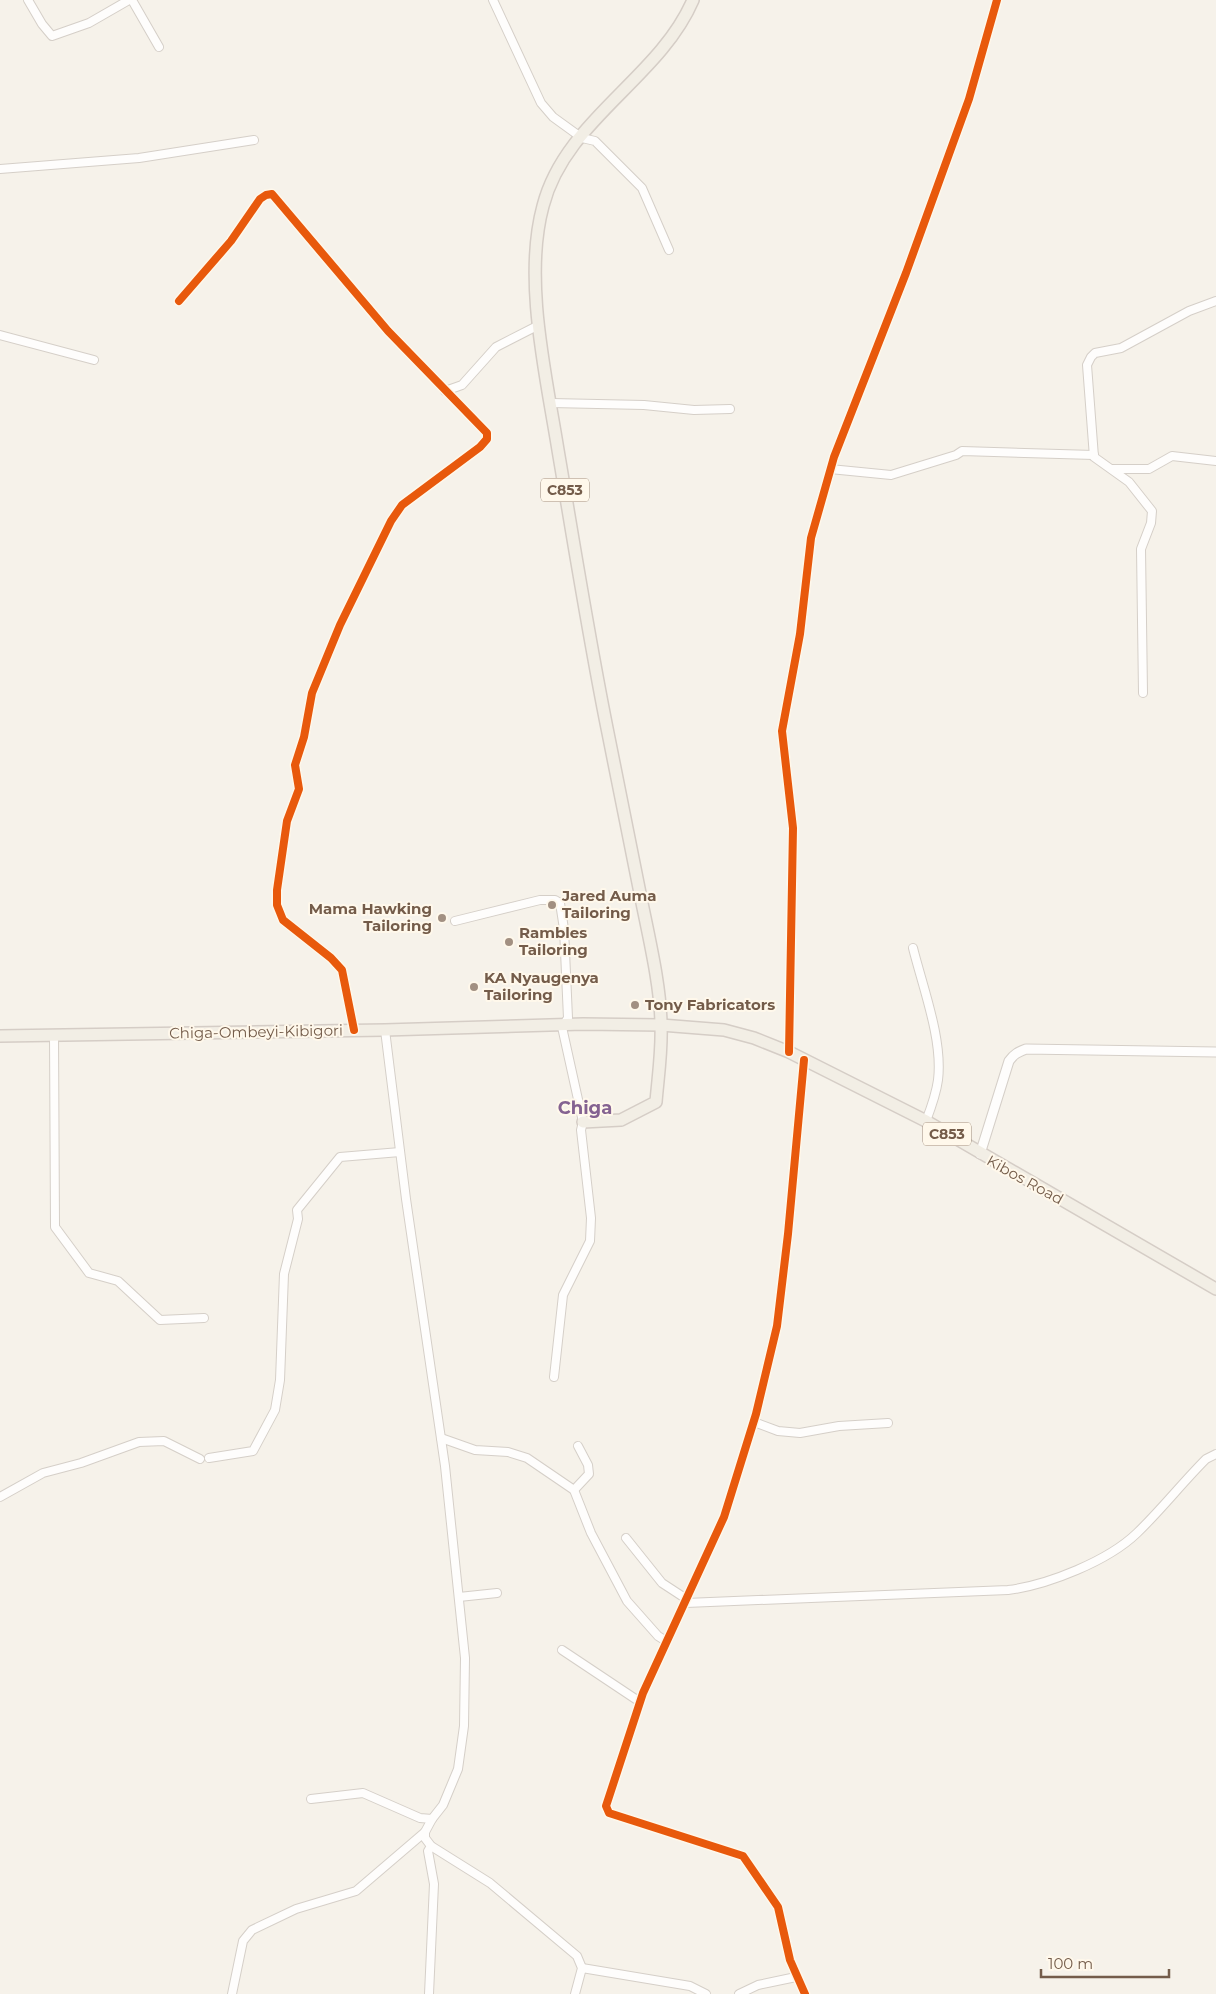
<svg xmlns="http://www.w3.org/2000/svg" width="1216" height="1994" font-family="Montserrat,sans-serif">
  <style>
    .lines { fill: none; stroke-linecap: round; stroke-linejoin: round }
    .minor-casing { stroke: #d5cfc8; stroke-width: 10 }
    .tertiary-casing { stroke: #d5cfc8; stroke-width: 11 }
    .primary-casing { stroke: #d5cdc6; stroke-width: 14 }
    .minor { stroke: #fefdfc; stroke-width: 8 }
    .tertiary { stroke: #fefdfc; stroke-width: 9 }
    .primary { stroke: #f2eee5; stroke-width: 11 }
    .cycleway-casing { stroke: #fff8eb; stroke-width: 11 }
    .cycleway { stroke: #e8590c; stroke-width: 8 }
    .poi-dot { fill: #a29082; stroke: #fff8eb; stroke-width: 2 }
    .labels { text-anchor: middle; stroke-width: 4; stroke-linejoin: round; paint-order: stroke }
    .shield { fill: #fff8eb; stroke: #9e8b7a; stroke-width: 1 }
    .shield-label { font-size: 14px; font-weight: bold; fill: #745c4a }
    .poi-label { font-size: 15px; font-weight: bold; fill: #745c4a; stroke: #fff8eb; text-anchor: start }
    .street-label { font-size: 15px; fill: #745c4a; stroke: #fff8eb }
    .quarter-label { font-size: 18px; font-weight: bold; fill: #846291; stroke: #fff8eb }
  </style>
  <rect width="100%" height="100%" fill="#f6f2ea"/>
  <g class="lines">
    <defs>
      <g id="minor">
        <polyline points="28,0 42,24 52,36 89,23 129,0"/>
        <polyline points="132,0 159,47"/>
        <polyline points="493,0 541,103 553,117 582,138 595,141 642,188 669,250"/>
        <polyline points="0,169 139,158 254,140"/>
        <polyline points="179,301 231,241 260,199 266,195 272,194 388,331 487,433 487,439 480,447 402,505 391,521 340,625 312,693 304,737 295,765 299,789 287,821 277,890 277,905 283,920 331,958 342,970 354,1030"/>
        <polyline points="0,335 94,360"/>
        <polyline points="445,391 462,385 496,347 539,325"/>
        <polyline points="551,403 644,405 694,410 730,409"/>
        <polyline points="830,469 891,475 956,455 962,451 1094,455"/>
        <polyline points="1112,469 1149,469 1172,456 1216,461"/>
        <polyline points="1143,693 1141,549 1151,523 1152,511 1129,482 1094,457 1087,365 1091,357 1095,353 1121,348 1189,311 1216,301"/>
        <polyline points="455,921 540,900 555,900 560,903 564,929 568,1018 562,1027 583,1122 581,1130 591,1218 590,1241 563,1295 554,1377"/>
        <path d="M913,948c10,40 30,92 25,132 -2,15 -7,28 -12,41"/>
        <polyline points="385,1030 406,1199 445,1466 465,1658 464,1726 458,1769 443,1805 432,1819 425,1832 425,1838 431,1846 490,1883 577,1956 582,1968 575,1994"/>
        <polyline points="54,1035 55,1227 89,1273 118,1281 160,1320 204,1318"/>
        <polyline points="789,1052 793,828 782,731 800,634 811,538 834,457 906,273 969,99 997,0"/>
        <polyline points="804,1060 788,1234 777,1326 756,1414 724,1517 643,1693 606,1806 609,1813 743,1856 778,1907 790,1960 805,1994"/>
        <polyline points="754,1422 778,1431 800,1433 839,1426 888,1423"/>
        <polyline points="441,1438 475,1450 508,1452 527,1458 574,1490 591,1533 627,1601 658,1636 666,1641"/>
        <polyline points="209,1458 253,1451 275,1410 280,1380 284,1274 298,1219 297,1210 340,1157 400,1152"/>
        <polyline points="574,1490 589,1474 588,1465 578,1446"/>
        <polyline points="0,1497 43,1473 81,1463 139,1442 164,1441 200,1459"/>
        <polyline points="626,1538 662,1583 688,1600"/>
        <polyline points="459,1597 497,1593"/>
        <path d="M686,1603l322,-13c40,-5 100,-29 129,-57 24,-23 45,-50 69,-74l10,-5"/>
        <polyline points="562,1650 640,1702"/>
        <polyline points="311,1799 363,1793 420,1818 432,1819"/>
        <polyline points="582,1968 690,1986 706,1994"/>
        <polyline points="232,1994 243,1941 252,1930 296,1909 356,1891 425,1832"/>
        <polyline points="429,1994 434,1884 428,1851 431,1846"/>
        <polyline points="739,1994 758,1985 796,1977"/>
      </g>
      <path id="tertiary" d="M980,1154l29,-93c5,-7 9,-9 17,-12l190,3"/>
      <g id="primary">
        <polyline points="0,1036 385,1030 583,1024 661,1025 724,1030 754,1038 789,1052 926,1121 1216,1289"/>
        <path d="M583,1122l38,-2 35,-18c2,-25 6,-50 5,-76 0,-40 -13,-92 -21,-133 -11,-53 -21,-107 -32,-160 -19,-94 -34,-189 -50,-283 -12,-75 -35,-171 -15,-244 22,-86 116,-127 150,-206"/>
      </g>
    </defs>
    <!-- minor casing -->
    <use href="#minor" class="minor-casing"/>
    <!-- tertiary casing -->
    <use href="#tertiary" class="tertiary-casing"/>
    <!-- primary casing -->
    <use href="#primary" class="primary-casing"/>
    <!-- minor -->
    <use href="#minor" class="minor"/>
    <!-- tertiary -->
    <use href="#tertiary" class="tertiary"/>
    <!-- primary -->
    <use href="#primary" class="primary"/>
    <defs>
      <g id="cycleway">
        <polyline points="179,301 231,241 260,199 266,195 272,194 388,331 487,433 487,439 480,447 402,505 391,521 340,625 312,693 304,737 295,765 299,789 287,821 277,890 277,905 283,920 331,958 342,970 354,1030"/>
        <polyline points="789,1052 793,828 782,731 800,634 811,538 834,457 906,273 969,99 997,0"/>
        <polyline points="804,1060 788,1234 777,1326 756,1414 724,1517 643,1693 606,1806 609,1813 743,1856 778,1907 790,1960 805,1994"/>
      </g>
    </defs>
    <!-- cycleway casing -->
    <use href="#cycleway" class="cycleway-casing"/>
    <!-- cycleway -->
    <use href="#cycleway" class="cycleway"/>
  </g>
  <!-- markers -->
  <g class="poi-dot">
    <circle cx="552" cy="905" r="5"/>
    <circle cx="442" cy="918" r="5"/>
    <circle cx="509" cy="942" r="5"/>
    <circle cx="474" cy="987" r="5"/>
    <circle cx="635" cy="1005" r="5"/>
  </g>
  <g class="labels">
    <!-- shield labels -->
    <g class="shield">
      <rect x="541" y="478.5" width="48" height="23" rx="4"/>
      <rect x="923" y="1122.5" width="48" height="23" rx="4"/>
    </g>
    <g class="shield-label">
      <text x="565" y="495">C853</text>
      <text x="947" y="1139">C853</text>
    </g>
    <!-- poi labels -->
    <g class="poi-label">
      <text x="562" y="901">Jared Auma<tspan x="562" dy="17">Tailoring</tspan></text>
      <text x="432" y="914" text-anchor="end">Mama Hawking<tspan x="432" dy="17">Tailoring</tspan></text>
      <text x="519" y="938">Rambles<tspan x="519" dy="17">Tailoring</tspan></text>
      <text x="484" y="983">KA Nyaugenya<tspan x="484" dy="17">Tailoring</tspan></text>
      <text x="645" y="1010">Tony Fabricators</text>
    </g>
    <!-- street labels -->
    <g class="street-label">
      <text transform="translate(256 1032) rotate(-1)" y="5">Chiga-Ombeyi-Kibigori</text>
      <text transform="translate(1025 1180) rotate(29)" y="5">Kibos Road</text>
    </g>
    <!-- quarter labels -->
    <g class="quarter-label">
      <text x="585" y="1114">Chiga</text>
    </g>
  </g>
  <!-- scale -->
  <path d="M1041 1969v8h128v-8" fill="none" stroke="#745c4a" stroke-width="2.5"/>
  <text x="1048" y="1969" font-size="15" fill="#745c4a" stroke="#fff8eb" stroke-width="4" paint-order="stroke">100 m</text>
</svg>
